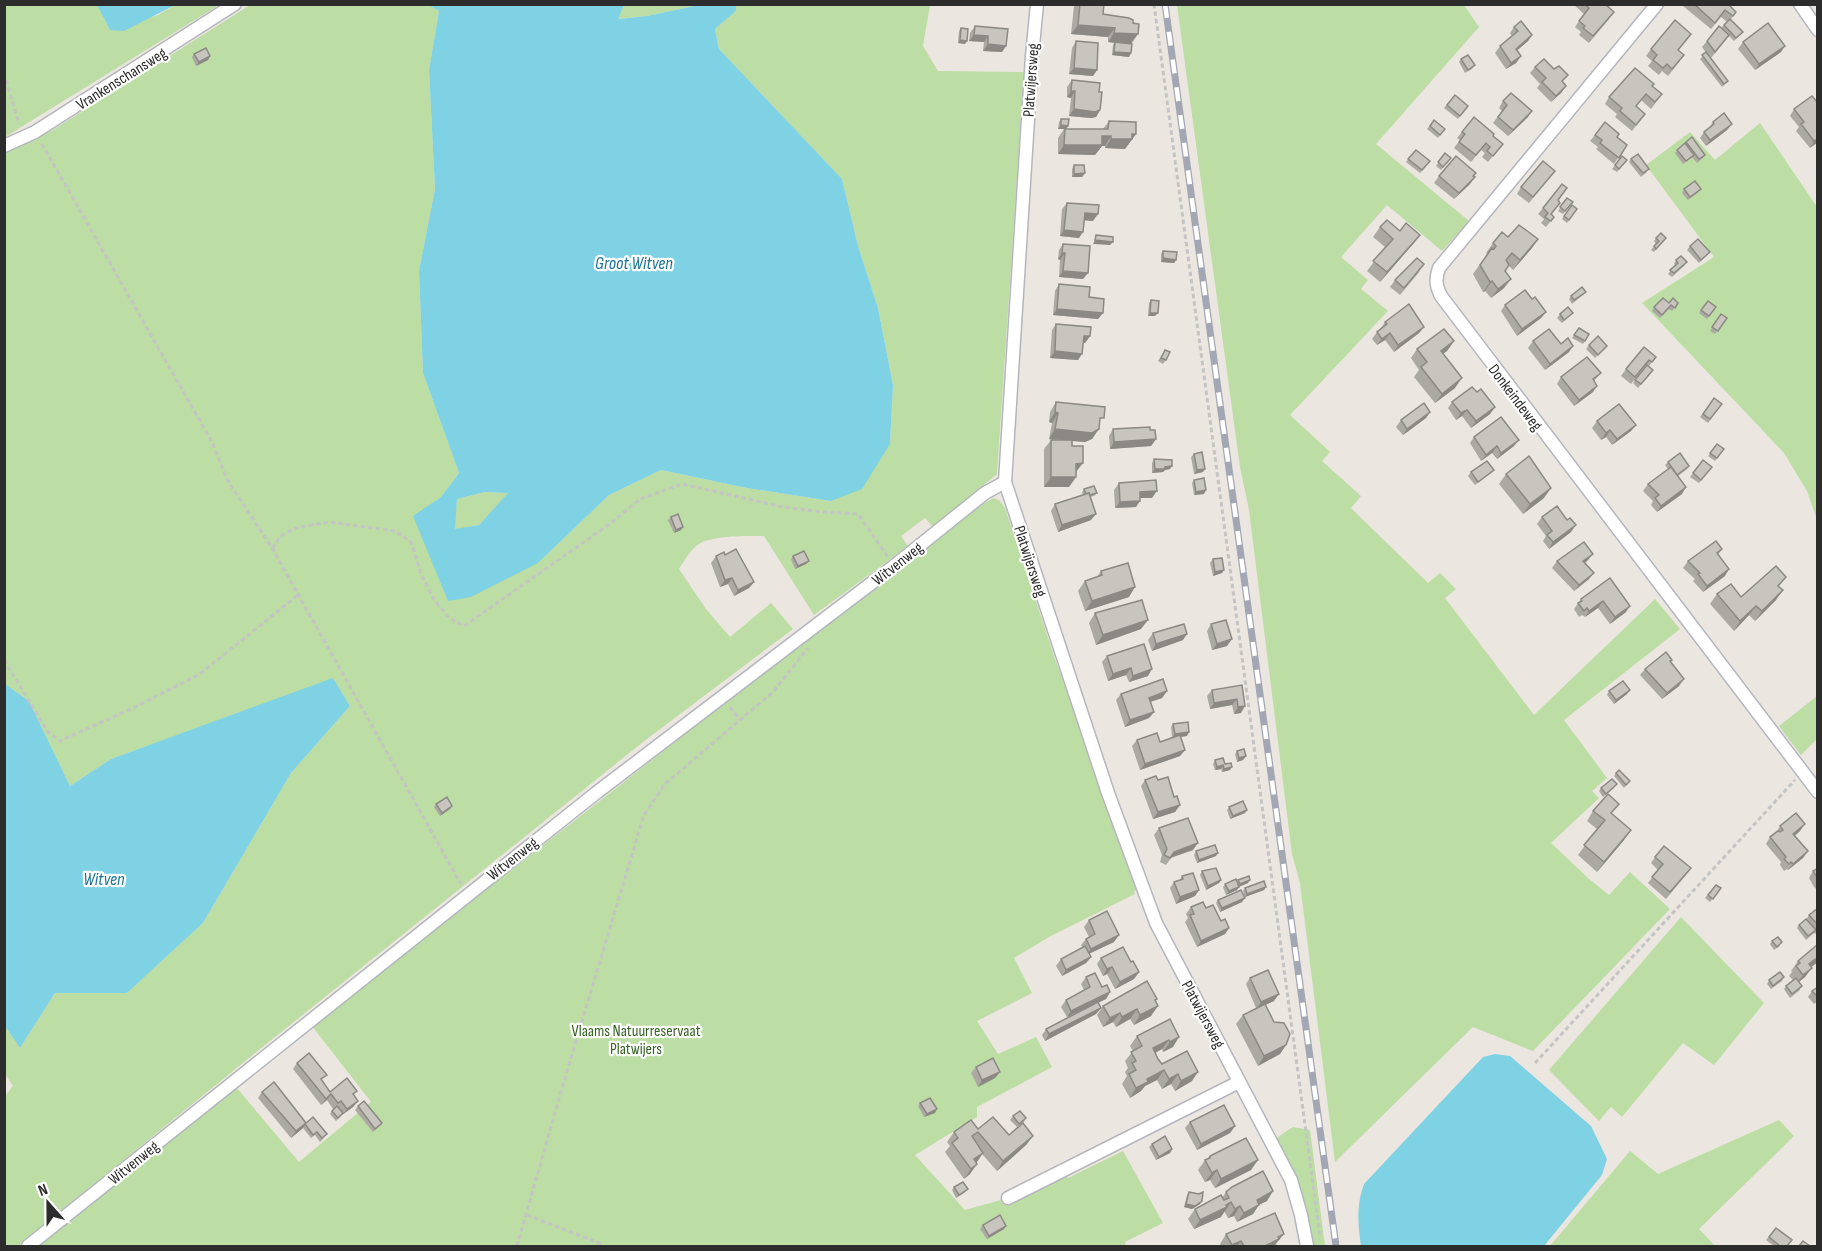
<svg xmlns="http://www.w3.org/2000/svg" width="1822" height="1251" font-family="'Sofia Sans Condensed',sans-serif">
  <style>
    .green { fill: #bcdda3 }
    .water { fill: #7fd2e3; fill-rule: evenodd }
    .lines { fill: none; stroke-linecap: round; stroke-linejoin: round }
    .minor-casing { stroke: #b4b6be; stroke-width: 15 }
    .path { stroke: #c4c4c4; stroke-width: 3; stroke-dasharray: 4.5 3; stroke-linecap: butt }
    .minor { stroke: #fff; stroke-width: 12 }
    .rail-casing { stroke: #a3a7b4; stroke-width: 7 }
    .rail { stroke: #fff; stroke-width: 4.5; stroke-dasharray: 14; stroke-linecap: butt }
    .wall { fill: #aca9a3 }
    .shaded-wall { fill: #8c8985 }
    .building { fill: #c8c4be; stroke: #8c8985; stroke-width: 1.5 }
    .labels { text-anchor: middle; stroke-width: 4.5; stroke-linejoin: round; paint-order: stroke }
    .street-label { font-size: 16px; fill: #2c2c2c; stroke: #fff }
    .park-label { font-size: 16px; fill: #366323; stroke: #fff }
    .water-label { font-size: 18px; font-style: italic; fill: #1c7491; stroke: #fff }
  </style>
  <rect width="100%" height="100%" fill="#ece6e0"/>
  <!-- green -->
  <g class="green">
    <path d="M429,4l10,7 -10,59 6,119 -16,82 4,102 36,100 -18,24 -27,20 124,46 71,-68 52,-25 86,18 84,13 59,-57 3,-59 -15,-77 -20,-62 -16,-67 -123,-130 -4,-20 21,-18v-6h194l-7,41 15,25 86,1 -27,402 -64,53 -8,-9 -24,18 7,10 -94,69 -50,-79c-15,0 -52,-1 -65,8 -8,5 -15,17 -20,25l27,40 24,28 41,-34 22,26 -150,113 -383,307 -242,197h-13v-150l8,-10 -8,-12 -1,-49 16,23 35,-55h72l76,-70 88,-150 59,-67 -17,-27 -222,80 -41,27 -41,-85 -24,-17v-532l48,-22 197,-125z"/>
    <polygon points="4,5 97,5 110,30 158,15 175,5 219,5 5,137"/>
    <polygon points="624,5 699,5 647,16 617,19"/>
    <polygon points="1177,5 1464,5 1479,27 1376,144 1469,221 1442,251 1387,205 1341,257 1368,280 1361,289 1388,311 1290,415 1330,452 1322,461 1361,496 1351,508 1428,583 1440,573 1456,589 1445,598 1534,715 1655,599 1680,629 1564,720 1607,778 1592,791 1599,798 1551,843 1588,878 1609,895 1630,872 1670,909 1533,1051 1473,1027 1335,1162 1300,883 1292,854 1249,510 1240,467"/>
    <polygon points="1760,123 1817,207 1817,520 1807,491 1784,453 1642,303 1714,257 1646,165 1690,132 1715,160"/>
    <polygon points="485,492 509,493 479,525 454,530 457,499"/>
    <polygon points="994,498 1000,501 1005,508 1056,662 1143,887 1134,891 1135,894 1049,937 1014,958 1032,993 977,1021 998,1054 1036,1037 1052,1067 977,1107 977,1117 915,1155 965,1210 1008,1198 1065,1170 1068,1178 1123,1151 1163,1223 1125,1242 1126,1246 39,1246 236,1087 299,1162 371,1102 312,1026 909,559 986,502"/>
    <polygon points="1817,696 1817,739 1801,755 1779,726"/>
    <polygon points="1681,917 1764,1003 1714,1065 1683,1043 1622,1117 1611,1107 1599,1121 1549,1070"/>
    <polygon points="1779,1120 1794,1136 1699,1229 1715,1246 1550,1246 1630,1151 1658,1174"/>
    <polygon points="1293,1127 1310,1130 1325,1246 1310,1246 1299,1183 1275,1139"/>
  </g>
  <!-- water -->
  <g class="water">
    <polygon points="97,5 175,5 124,31 110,30"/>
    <path d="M429,5h195l-6,14 29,-3 52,-11h37v6l-21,18 4,20 123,130 16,67 20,62 15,77 -3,59 -28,45 -31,12 -84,-13 -86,-18 -52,25 -71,68 -67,34 -23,4 -35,-85 28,-19 18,-24 -36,-100 -4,-102 16,-82 -6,-119 10,-59zM485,492l23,1 -29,32 -24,4 2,-30z"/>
    <polygon points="333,678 350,706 291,773 203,923 127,993 55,993 20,1048 4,1025 5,684 29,701 70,786 111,759"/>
    <path d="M1495,1054l15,2 81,70 16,33 -5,16 -58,71h-183c-3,-22 -5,-40 3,-62l119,-127z"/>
  </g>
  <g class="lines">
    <defs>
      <g id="minor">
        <polyline points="1037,4 1032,56 1005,482 1108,793 1156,923 1291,1180 1301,1215 1307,1246"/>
        <path d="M1657,4l-218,264c-4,11 -3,18 2,28l377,496"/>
        <polyline points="1800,4 1818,30"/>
        <polyline points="4,146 35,132 235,4"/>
        <polyline points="1008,1198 1239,1082"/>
        <polyline points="28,1246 596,793 894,566 985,493 1005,482"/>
      </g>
    </defs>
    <!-- minor casing -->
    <use href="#minor" class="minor-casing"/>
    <!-- path -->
    <g class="path">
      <polyline points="1154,4 1320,1236"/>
      <polyline points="4,73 19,124"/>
      <polyline points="42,144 212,442 228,481 272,548 461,884"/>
      <polyline points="272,548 281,536 295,528 329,522 395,531 411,542 421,574 433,598 449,618 464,626 611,523 640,499 682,484 783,507 822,512 858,514 888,557"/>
      <polyline points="4,660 48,732 60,741 135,707 200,674 298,595"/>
      <polyline points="730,707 740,720"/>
      <polyline points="1535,1063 1795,780"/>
      <polyline points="527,1215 599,1243 602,1246"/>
      <polyline points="517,1246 567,1071 644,815 665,784 773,692 808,648"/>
    </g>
    <!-- minor -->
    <use href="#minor" class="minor"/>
    <defs>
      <polyline id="rail" points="1165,4 1336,1246"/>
    </defs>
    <!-- rail casing -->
    <use href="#rail" class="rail-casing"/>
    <!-- rail -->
    <use href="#rail" class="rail"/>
  </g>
  <!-- wall -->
  <g class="wall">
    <polygon points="1075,4 1104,4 1103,14 1131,43 1129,57 1112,55 1113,45 1114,43 1108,42 1108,37 1071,34 1074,6"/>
    <polygon points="1573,4 1605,4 1609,19 1589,43 1579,35 1581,32 1575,27 1584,14"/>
    <polygon points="1684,4 1719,4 1736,12 1731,19 1740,35 1734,41 1729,36 1711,58 1728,81 1722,87 1700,59 1706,53 1702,47 1707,41 1727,22 1721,17 1711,29 1683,6"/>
    <polygon points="975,26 1006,46 1002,52 983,51 984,42 969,41 970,33"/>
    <polygon points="1514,27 1532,35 1528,41 1517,50 1521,56 1516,63 1506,69 1495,53 1500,46 1512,36 1510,33"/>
    <polygon points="961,28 965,44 958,43 959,31"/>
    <polygon points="1691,34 1678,50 1680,61 1668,76 1662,71 1659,75 1648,66 1652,61 1646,56 1651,49"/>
    <polygon points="1076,41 1097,70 1093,76 1069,74 1072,48"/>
    <polygon points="1743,42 1781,52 1755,70 1738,49"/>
    <polygon points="194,54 210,56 208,60 196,66 192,57"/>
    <polygon points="1461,59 1475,65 1472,69 1465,73 1459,62"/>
    <polygon points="1535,67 1563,82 1566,86 1561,93 1551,102 1537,88 1540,84 1530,73"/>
    <polygon points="1072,80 1099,92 1100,110 1096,117 1091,118 1069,116 1071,98 1067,97 1067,87"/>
    <polygon points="1652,86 1662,94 1651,109 1641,100 1636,106 1645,114 1632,131 1615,117 1617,114 1605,104 1609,97"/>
    <polygon points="1455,95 1468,106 1458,119 1444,108"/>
    <polygon points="1503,101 1528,117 1508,136 1493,123 1502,111 1499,108"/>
    <polygon points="1818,103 1818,142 1810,148 1796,131 1799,127 1790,116 1794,109"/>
    <polygon points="1061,119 1068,126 1066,129 1103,129 1109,121 1136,134 1125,149 1105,148 1105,146 1102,146 1095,155 1058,154 1058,138 1064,129 1058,129 1059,122"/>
    <polygon points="1434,120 1445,129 1438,138 1427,129"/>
    <polygon points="1713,122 1727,130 1706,146 1700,138 1704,132 1709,128"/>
    <polygon points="1462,132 1493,136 1503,144 1488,162 1482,157 1485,153 1481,150 1471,162 1454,148 1460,140 1457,138"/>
    <polygon points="1595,135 1617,137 1627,145 1614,164 1596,149 1598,147 1590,141"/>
    <polygon points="1686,142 1705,155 1703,158 1697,163 1692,157 1683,164 1675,153"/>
    <polygon points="1416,150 1430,161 1420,173 1406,162"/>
    <polygon points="1445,153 1451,158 1441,170 1436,166"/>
    <polygon points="1622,156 1627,160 1617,172 1612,169"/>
    <polygon points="1631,159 1647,172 1641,177 1629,162"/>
    <polygon points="1074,165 1085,173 1082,177 1072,177 1072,169"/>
    <polygon points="1555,171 1529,203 1517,194 1521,187"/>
    <polygon points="1439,176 1474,176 1470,184 1454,199 1434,183"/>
    <polygon points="1684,189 1699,192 1688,200 1682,193"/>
    <polygon points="1567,198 1573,202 1563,214 1558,211"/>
    <polygon points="1558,200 1560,203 1551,214 1554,217 1546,227 1541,223 1544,219 1538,214 1543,208"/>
    <polygon points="1067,203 1093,221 1084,220 1079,238 1060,236 1062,209"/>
    <polygon points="1572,205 1577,209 1567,223 1562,219"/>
    <polygon points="1380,227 1420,235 1413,244 1380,282 1367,271 1385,247 1373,237"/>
    <polygon points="1508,237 1538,239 1532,248 1513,270 1508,265 1505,271 1504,288 1491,298 1485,291 1483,292 1473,274 1487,254 1486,253 1493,243"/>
    <polygon points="1656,238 1666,238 1654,252 1651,250 1656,244 1654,241"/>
    <polygon points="1063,244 1088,273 1083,279 1059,277 1060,260 1058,259 1059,250"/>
    <polygon points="1690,246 1710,252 1699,263 1687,250"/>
    <polygon points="1163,251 1176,260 1174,263 1161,262 1161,254"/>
    <polygon points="1676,260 1685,265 1672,277 1668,274 1675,265 1674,264"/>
    <polygon points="1420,271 1400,295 1390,287 1395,280"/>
    <polygon points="1059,284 1089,297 1103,313 1098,319 1053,315 1055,291"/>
    <polygon points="1586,292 1583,295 1572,304 1569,299 1571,296"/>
    <polygon points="1532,299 1546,312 1541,318 1517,336 1501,311 1505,305"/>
    <polygon points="1151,300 1155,316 1148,316 1149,303"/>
    <polygon points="1708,301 1716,307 1707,319 1699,313"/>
    <polygon points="1669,303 1678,303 1672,311 1669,309 1660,318 1652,311 1654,307"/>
    <polygon points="1573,313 1570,316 1562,323 1557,318 1560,314"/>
    <polygon points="1721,314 1727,318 1715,334 1710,331"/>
    <polygon points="1385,322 1424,327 1419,333 1394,352 1385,340 1377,345 1372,339 1377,332 1381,329 1381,328"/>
    <polygon points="1056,324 1090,336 1085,343 1083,342 1078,360 1050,358 1052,330"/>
    <polygon points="1579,328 1589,334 1583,344 1572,338"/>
    <polygon points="1454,341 1447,351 1443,354 1455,388 1435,403 1414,377 1419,370 1411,358 1417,349"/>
    <polygon points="1533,341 1561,344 1569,352 1545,370 1528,348"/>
    <polygon points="1589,345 1607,346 1595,358 1586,349"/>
    <polygon points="1165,350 1166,360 1163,364 1158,361"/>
    <polygon points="1656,357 1649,366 1653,370 1638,388 1633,383 1645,367 1631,384 1621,376 1626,369"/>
    <polygon points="1601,373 1594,381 1593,392 1574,406 1557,384 1561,377"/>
    <polygon points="1477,392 1495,407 1490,414 1471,428 1462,416 1456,420 1448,408 1452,402"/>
    <polygon points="1714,398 1722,404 1708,423 1700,417"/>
    <polygon points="1056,402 1099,425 1092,439 1085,442 1072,441 1076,472 1076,477 1069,487 1044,487 1044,449 1051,440 1064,440 1049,439 1052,423 1049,422 1050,412"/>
    <polygon points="1430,412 1426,418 1403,435 1396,427 1401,420"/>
    <polygon points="1597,421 1636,425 1631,431 1612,445 1606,437 1601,440 1592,428"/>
    <polygon points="1113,429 1150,430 1156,439 1151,446 1110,449 1109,436"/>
    <polygon points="1474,437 1514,446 1497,459 1492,453 1481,461 1470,443"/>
    <polygon points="1717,444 1724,449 1715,461 1708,456"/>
    <polygon points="1194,454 1203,472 1194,474 1191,457"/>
    <polygon points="1154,459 1170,469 1165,470 1163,472 1152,473 1152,463"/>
    <polygon points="1703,460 1712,467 1699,483 1690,477"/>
    <polygon points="1668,462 1689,466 1687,469 1678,476 1682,494 1657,512 1651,505 1653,501 1643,491 1648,484 1668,469 1665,465"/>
    <polygon points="1494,470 1491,473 1475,485 1468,476 1471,472"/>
    <polygon points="1506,474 1544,498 1523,514 1499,484"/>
    <polygon points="1194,480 1204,494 1194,495 1192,483"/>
    <polygon points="1119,483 1152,498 1140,498 1136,507 1115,508 1114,490"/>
    <polygon points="1084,489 1097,493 1094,496 1090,497 1091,520 1058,532 1051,511 1055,504 1083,495 1082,492"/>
    <polygon points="671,517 683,527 681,530 674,533 668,520"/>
    <polygon points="1542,517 1571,532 1549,549 1543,541 1546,536 1537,524"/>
    <polygon points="1722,549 1718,555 1725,576 1703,592 1693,581 1695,579 1683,568 1688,561"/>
    <polygon points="725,555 754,582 749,588 734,596 728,584 720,587 711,563 716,556"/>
    <polygon points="793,556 809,561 806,564 795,569 791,559"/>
    <polygon points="1213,559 1224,570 1222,573 1213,576 1210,563"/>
    <polygon points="1588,560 1585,563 1589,579 1574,591 1552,568 1557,561"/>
    <polygon points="1101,571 1129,597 1085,611 1078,591 1085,581 1097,577"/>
    <polygon points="1610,578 1626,612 1610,624 1598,608 1585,617 1582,615 1579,617 1574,609 1581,599"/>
    <polygon points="1779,587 1776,600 1755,621 1749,615 1734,631 1710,604 1717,594 1741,597"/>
    <polygon points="1095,613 1141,629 1096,645 1089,623"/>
    <polygon points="1211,624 1227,646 1212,650 1207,631"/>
    <polygon points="1153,633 1183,640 1152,651 1148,640"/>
    <polygon points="1107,656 1148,676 1129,682 1126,675 1108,681 1102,662"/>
    <polygon points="1645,669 1679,686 1662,699 1640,675"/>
    <polygon points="1242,685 1241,713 1234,714 1232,705 1210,709 1207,696 1212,690"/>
    <polygon points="1630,690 1627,694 1614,704 1607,695 1609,691"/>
    <polygon points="1167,691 1162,698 1150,702 1154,712 1149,718 1125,727 1116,700 1121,694"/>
    <polygon points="1173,724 1187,736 1180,737 1185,750 1180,756 1140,770 1132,746 1137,740 1160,742 1172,737 1171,727"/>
    <polygon points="1237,751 1246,756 1243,760 1237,762 1235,754"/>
    <polygon points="1215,760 1225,764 1230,770 1222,772 1221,769 1215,770 1213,764"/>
    <polygon points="1616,773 1630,781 1624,788 1614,776"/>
    <polygon points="1145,780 1158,780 1174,797 1180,805 1175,812 1153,819 1141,786"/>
    <polygon points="1601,788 1614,788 1603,797 1599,791"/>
    <polygon points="436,804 452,806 450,809 440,816 434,807"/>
    <polygon points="1229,807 1245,813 1230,819 1227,810"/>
    <polygon points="1593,811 1612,814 1624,840 1597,872 1578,855 1597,829 1587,821"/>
    <polygon points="1780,826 1800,831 1795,836 1808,851 1803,858 1788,870 1787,869 1784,871 1780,865 1781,862 1766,844 1770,837 1776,833"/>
    <polygon points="1159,828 1193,850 1171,858 1166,865 1160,862 1162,855 1154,835"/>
    <polygon points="1196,851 1216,856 1197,863 1194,855"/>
    <polygon points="1655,857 1686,875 1666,899 1648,883 1658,870 1651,863"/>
    <polygon points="1818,868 1818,891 1814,887 1809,878 1813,871"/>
    <polygon points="1202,871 1221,880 1219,883 1206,890 1200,875"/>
    <polygon points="1182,876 1199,890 1195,896 1176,904 1170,888 1174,882 1180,880"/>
    <polygon points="1238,880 1248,883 1239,887 1237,890 1226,895 1223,887 1225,884 1237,882"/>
    <polygon points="1716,885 1721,888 1710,902 1705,898"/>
    <polygon points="1266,887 1264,890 1245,897 1243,891 1245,888"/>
    <polygon points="1218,900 1242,902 1220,912 1216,903"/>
    <polygon points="1191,907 1206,908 1229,928 1225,934 1197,947 1185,922 1188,918 1186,914"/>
    <polygon points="1818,908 1818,931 1815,934 1814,933 1806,940 1797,928 1799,925 1806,920 1809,915"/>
    <polygon points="1089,920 1114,942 1089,954 1091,957 1086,963 1062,976 1056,966 1061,959 1083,948 1081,945 1086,939 1089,937 1084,927"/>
    <polygon points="1772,941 1780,946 1774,950 1770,944"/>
    <polygon points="1101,958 1139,972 1134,979 1115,989 1107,974 1103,976 1097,964"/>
    <polygon points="1798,961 1811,967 1805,977 1799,982 1800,990 1790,998 1784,989 1786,986 1793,980 1789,976 1792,972 1791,971"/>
    <polygon points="1086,977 1110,992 1106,999 1098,1003 1101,1008 1096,1014 1045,1041 1042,1035 1046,1029 1091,1006 1067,1017 1061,1007 1066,1000 1084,990 1081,984"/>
    <polygon points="1784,977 1782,981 1771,989 1767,984 1769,980"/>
    <polygon points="1250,978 1274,1001 1265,1005 1286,1045 1280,1054 1258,1066 1236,1024 1243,1015 1256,1008 1246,984"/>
    <polygon points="1818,987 1818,1001 1814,1004 1808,997 1812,991"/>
    <polygon points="1155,1001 1151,1016 1134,1025 1130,1019 1116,1027 1113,1022 1103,1027 1097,1015 1103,1006"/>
    <polygon points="1170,1019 1173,1047 1163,1052 1162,1049 1155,1053 1162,1064 1192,1081 1175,1091 1171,1084 1162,1089 1157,1080 1145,1086 1141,1091 1130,1098 1122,1084 1127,1076 1125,1072 1128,1068 1125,1061 1133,1051 1130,1046 1137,1036"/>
    <polygon points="297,1063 322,1081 330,1092 354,1095 358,1101 353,1107 342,1115 336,1121 330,1114 333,1109 327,1100 321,1105 293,1069"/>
    <polygon points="976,1067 1000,1072 995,1078 978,1087 971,1073"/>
    <polygon points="262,1092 306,1123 324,1138 320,1142 315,1135 311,1138 303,1128 291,1138 258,1098"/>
    <polygon points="920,1103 935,1113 924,1117 918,1106"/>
    <polygon points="358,1106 382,1123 380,1126 373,1132 355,1110"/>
    <polygon points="1013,1116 1026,1118 1024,1122 1017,1127 1010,1120"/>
    <polygon points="1190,1122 1235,1126 1230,1133 1197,1150 1185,1128"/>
    <polygon points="978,1129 1009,1135 1033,1136 1026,1145 997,1171 982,1154 976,1163 970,1174 964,1179 945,1152 950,1146 947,1142 954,1132"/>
    <polygon points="1152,1144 1172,1149 1170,1153 1156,1160 1149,1147"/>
    <polygon points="1210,1156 1251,1170 1215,1188 1210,1180 1205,1182 1198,1170 1205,1160"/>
    <polygon points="954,1187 965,1192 956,1198 952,1190"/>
    <polygon points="1189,1192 1199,1194 1200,1204 1192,1209 1184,1207 1187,1195"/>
    <polygon points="1226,1192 1267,1201 1259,1204 1253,1214 1237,1222 1234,1216 1228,1218 1224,1211 1221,1217 1194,1229 1188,1219 1195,1209 1222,1198"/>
    <polygon points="983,1225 1004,1229 987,1239 980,1229"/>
    <polygon points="1776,1228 1788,1246 1774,1246 1766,1240"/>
    <polygon points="1226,1234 1277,1244 1274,1246 1221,1246 1220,1244"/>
  </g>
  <!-- shaded-wall -->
  <g class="shaded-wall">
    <polygon points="1078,25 1115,28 1108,37 1071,34"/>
    <polygon points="1114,33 1138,34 1131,44 1108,42"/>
    <polygon points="974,35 988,36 984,42 969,41"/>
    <polygon points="1532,35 1528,41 1512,55 1516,49"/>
    <polygon points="960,40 967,41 965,44 958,43"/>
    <polygon points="988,44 1006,46 1002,52 983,51"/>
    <polygon points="1785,46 1781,52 1755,70 1759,64"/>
    <polygon points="1114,52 1131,53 1129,57 1112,55"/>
    <polygon points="210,56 208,60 196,66 199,62"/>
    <polygon points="1521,56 1516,63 1506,69 1511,63"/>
    <polygon points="1074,68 1097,70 1093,76 1069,74"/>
    <polygon points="1566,86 1561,93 1551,102 1556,96"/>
    <polygon points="1071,91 1075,91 1071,98 1067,97"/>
    <polygon points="1074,109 1100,110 1096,117 1091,118 1069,116"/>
    <polygon points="1532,111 1528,117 1508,136 1513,130"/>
    <polygon points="1732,124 1727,130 1706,146 1710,140"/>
    <polygon points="1061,125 1068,126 1066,129 1058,129"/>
    <polygon points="1132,134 1136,134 1125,149 1105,148 1111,139"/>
    <polygon points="1102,136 1111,136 1105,146 1102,146 1095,155 1058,154 1064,145"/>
    <polygon points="1818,139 1818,142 1810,148 1814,141"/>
    <polygon points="1085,173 1082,177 1072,177 1074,174"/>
    <polygon points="1475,177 1470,184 1454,199 1459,193"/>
    <polygon points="1085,213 1098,214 1093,221 1081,220"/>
    <polygon points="1064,230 1083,232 1079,238 1060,236"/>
    <polygon points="1420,235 1413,244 1380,282 1387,272"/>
    <polygon points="1538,239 1532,248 1513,270 1520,260"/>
    <polygon points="1095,240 1113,242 1110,245 1093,244"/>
    <polygon points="1062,253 1065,253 1060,260 1058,259"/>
    <polygon points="1163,258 1176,260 1174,263 1161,262"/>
    <polygon points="1063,271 1088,273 1083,279 1059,277"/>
    <polygon points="1511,279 1504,288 1491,298 1498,289"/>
    <polygon points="1492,281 1485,291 1483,292 1490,282"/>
    <polygon points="1057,309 1103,313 1098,319 1053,315"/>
    <polygon points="1546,312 1541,318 1517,336 1522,329"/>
    <polygon points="1150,313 1158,313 1155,316 1148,316"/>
    <polygon points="1424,327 1419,333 1394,352 1398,345"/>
    <polygon points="1390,333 1385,340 1377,345 1382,339"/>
    <polygon points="1084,336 1090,336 1085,343 1079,342"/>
    <polygon points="1454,341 1447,351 1434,360 1441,351"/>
    <polygon points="1573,346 1569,352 1545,370 1550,364"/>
    <polygon points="1055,351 1082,354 1078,360 1050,358"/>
    <polygon points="1462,378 1455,388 1435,403 1442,394"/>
    <polygon points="1597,386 1593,392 1574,406 1579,400"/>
    <polygon points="1495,407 1490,414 1471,428 1476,421"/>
    <polygon points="1467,410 1462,416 1456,420 1461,413"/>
    <polygon points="1055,412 1058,413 1052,423 1049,422"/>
    <polygon points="1430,412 1426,418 1403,435 1407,429"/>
    <polygon points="1636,425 1631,431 1612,445 1617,439"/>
    <polygon points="1055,429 1099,429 1092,439 1085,442 1049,439"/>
    <polygon points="1610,430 1606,437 1601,440 1606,433"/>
    <polygon points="1156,439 1151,446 1110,449 1114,442"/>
    <polygon points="1519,440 1514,446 1497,459 1501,453"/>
    <polygon points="1497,446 1492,453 1481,461 1486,455"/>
    <polygon points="1083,463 1076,472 1069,473 1076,464"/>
    <polygon points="1172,466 1170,469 1165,470 1163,472 1152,473 1155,469"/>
    <polygon points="1205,469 1203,472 1194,474 1197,470"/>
    <polygon points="1051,477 1076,477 1069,487 1044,487"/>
    <polygon points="1686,487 1682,494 1657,512 1661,506"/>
    <polygon points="1551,488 1544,498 1523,514 1530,504"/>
    <polygon points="1206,490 1204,494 1194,495 1196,492"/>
    <polygon points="1157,491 1152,498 1135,498 1140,492"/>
    <polygon points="1140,501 1136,507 1115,508 1120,502"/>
    <polygon points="1096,514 1091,520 1058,532 1062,525"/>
    <polygon points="1576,525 1571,532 1549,549 1553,542"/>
    <polygon points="683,527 681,530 674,533 676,530"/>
    <polygon points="1593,554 1588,560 1579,567 1583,561"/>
    <polygon points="809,561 806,564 795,569 798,566"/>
    <polygon points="1729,569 1725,576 1703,592 1707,586"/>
    <polygon points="1224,570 1222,573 1213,576 1215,572"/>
    <polygon points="1594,573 1589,579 1574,591 1579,585"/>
    <polygon points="732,578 728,584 720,587 725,580"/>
    <polygon points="754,582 749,588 734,596 738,590"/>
    <polygon points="1135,587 1129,597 1085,611 1092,601"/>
    <polygon points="1783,590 1776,600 1755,621 1762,611"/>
    <polygon points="1603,601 1598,608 1585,617 1589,611"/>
    <polygon points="1630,606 1626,612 1610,624 1615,617"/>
    <polygon points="1756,606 1749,615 1734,631 1740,621"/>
    <polygon points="1148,620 1141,629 1096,645 1103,635"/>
    <polygon points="1187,634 1183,640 1152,651 1156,644"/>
    <polygon points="1232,639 1227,646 1212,650 1217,644"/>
    <polygon points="1131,668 1126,675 1108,681 1113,674"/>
    <polygon points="1152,669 1148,676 1129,682 1133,676"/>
    <polygon points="1684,679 1679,686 1662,699 1667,693"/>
    <polygon points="1630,690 1627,694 1614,704 1616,700"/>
    <polygon points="1167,691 1162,698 1144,704 1149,698"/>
    <polygon points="1237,699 1232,705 1210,709 1214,703"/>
    <polygon points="1245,706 1241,713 1234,714 1238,707"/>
    <polygon points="1154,712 1149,718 1125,727 1130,720"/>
    <polygon points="1189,732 1187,736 1172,738 1175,734"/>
    <polygon points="1185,750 1180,756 1140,770 1145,764"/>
    <polygon points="1246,756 1243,760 1237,762 1239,758"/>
    <polygon points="1223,765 1221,769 1215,770 1217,767"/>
    <polygon points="1232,767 1230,770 1222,772 1224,769"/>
    <polygon points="1180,805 1175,812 1153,819 1158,812"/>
    <polygon points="452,806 450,809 440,816 442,813"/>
    <polygon points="1247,810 1245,813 1230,819 1233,816"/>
    <polygon points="1805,824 1800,831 1789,840 1793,834"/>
    <polygon points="1631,830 1624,840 1597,872 1604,862"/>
    <polygon points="1198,843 1193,850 1169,858 1174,852"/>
    <polygon points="1808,851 1803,858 1788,870 1793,864"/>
    <polygon points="1218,853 1216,856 1197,863 1199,860"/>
    <polygon points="1221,880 1219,883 1206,890 1208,886"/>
    <polygon points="1250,880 1248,883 1238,887 1240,884"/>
    <polygon points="1239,887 1237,890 1226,895 1229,891"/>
    <polygon points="1266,887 1264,890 1245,897 1247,894"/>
    <polygon points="1199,890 1195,896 1176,904 1180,897"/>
    <polygon points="1245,898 1242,902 1220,912 1222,908"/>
    <polygon points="1229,928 1225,934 1197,947 1201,941"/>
    <polygon points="1119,935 1114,942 1086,955 1091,949"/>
    <polygon points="1091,957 1086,963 1062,976 1066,970"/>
    <polygon points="1818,957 1818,962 1802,974 1809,964"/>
    <polygon points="1112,967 1107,974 1103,976 1107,969"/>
    <polygon points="1812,968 1805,977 1796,984 1803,975"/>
    <polygon points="1139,972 1134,979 1115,989 1120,982"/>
    <polygon points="1110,992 1106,999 1067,1017 1071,1011"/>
    <polygon points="1279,994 1274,1001 1256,1009 1261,1002"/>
    <polygon points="1158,1006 1151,1016 1134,1025 1140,1015"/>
    <polygon points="1101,1008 1096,1014 1045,1041 1049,1034"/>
    <polygon points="1137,1009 1130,1019 1116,1027 1122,1017"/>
    <polygon points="1120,1013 1113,1022 1103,1027 1110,1018"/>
    <polygon points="1179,1037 1173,1047 1163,1052 1170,1042"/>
    <polygon points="1169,1040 1162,1049 1146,1058 1153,1048"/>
    <polygon points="1286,1045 1280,1054 1258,1066 1264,1056"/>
    <polygon points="1164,1070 1157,1080 1145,1086 1141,1091 1130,1098 1136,1088 1147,1079"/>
    <polygon points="1000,1072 995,1078 978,1087 982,1080"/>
    <polygon points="1198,1072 1192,1081 1175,1091 1181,1081"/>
    <polygon points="1178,1074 1171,1084 1162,1089 1169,1079"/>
    <polygon points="331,1094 327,1100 321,1105 326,1099"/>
    <polygon points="358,1101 353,1107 342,1115 347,1109"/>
    <polygon points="937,1109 935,1113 924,1117 927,1114"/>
    <polygon points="306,1123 302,1129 291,1138 296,1131"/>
    <polygon points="1235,1126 1230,1133 1197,1150 1201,1144"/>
    <polygon points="1033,1136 1026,1145 997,1171 1003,1161"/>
    <polygon points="1172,1149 1170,1153 1156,1160 1159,1157"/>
    <polygon points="983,1153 977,1162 970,1167 974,1159"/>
    <polygon points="1258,1160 1251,1170 1215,1188 1221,1179"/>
    <polygon points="977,1164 970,1174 964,1179 971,1169"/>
    <polygon points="1217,1170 1210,1180 1205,1182 1212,1173"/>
    <polygon points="968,1189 965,1192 956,1198 959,1195"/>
    <polygon points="1273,1191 1267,1201 1251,1209 1259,1205 1253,1214 1237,1222 1244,1213 1257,1200"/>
    <polygon points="1202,1201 1200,1204 1192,1209 1184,1207 1186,1204"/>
    <polygon points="1231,1202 1221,1217 1194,1229 1200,1220"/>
    <polygon points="1240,1206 1234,1216 1228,1218 1235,1209"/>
    <polygon points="1006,1226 1004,1229 987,1239 989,1236"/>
    <polygon points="1284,1234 1274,1246 1265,1246 1278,1237"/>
    <polygon points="1241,1241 1237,1246 1231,1246 1232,1245"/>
  </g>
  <!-- building -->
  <g class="building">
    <polygon points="1080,4 1104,4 1103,14 1129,18 1133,20 1133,23 1139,24 1138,34 1114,33 1115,28 1078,25"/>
    <polygon points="1585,4 1605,4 1614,12 1593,36 1583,28 1585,26 1579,21 1589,8"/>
    <polygon points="1694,4 1719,4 1720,5 1721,4 1728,4 1736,12 1733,16 1725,10 1715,23"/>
    <polygon points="1730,19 1743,32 1736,38 1724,25"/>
    <polygon points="1675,20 1691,34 1678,50 1684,55 1672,69 1667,64 1663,68 1653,60 1657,55 1651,49"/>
    <polygon points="1521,21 1532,35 1516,49 1521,56 1511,63 1500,46 1518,31 1514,27"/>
    <polygon points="1768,23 1785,46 1759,64 1743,42"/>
    <polygon points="975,26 1008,29 1006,46 988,44 988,36 974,35"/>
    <polygon points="1719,26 1729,35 1715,52 1707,41"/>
    <polygon points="961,28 968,29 967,41 960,40"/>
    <polygon points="1076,41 1098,43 1097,70 1074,68"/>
    <polygon points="1115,42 1132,44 1131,53 1114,52"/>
    <polygon points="206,48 210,56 199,62 194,54"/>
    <polygon points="1706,52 1728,81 1724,84 1702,55"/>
    <polygon points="1468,55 1475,65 1468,70 1461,59"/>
    <polygon points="1544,59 1554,69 1559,66 1568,75 1562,81 1566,86 1556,96 1542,82 1546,78 1535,67"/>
    <polygon points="1635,68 1654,84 1652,86 1662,94 1655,102 1646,94 1636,106 1645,114 1636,125 1620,111 1622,108 1609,97"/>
    <polygon points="1072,80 1100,83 1099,92 1102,92 1100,110 1095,112 1074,109 1075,91 1071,91"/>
    <polygon points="1511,93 1532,111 1513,130 1498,117 1507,105 1503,101"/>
    <polygon points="1455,95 1468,106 1460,116 1447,105"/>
    <polygon points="1812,96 1818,103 1818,139 1814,141 1801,124 1804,122 1794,109"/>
    <polygon points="1724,113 1732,124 1710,140 1704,132 1714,124 1713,122"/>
    <polygon points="1474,117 1494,134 1493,136 1503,144 1493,156 1487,151 1490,147 1486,143 1476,155 1459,142 1465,134 1462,132"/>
    <polygon points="1061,119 1069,119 1068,126 1061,125"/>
    <polygon points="1434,120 1445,129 1440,135 1430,126"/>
    <polygon points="1109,121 1136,122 1136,134 1132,134 1132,139 1111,139 1111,136 1102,136 1102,145 1064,145 1065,129 1108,129"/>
    <polygon points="1605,122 1619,134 1617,137 1627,145 1619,158 1600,143 1602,140 1595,135"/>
    <polygon points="1692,137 1705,155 1699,159 1686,142"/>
    <polygon points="1685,143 1694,155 1686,161 1677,150"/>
    <polygon points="1416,150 1430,161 1422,170 1408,159"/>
    <polygon points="1445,153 1451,158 1443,167 1438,162"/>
    <polygon points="1638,154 1649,169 1643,173 1631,159"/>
    <polygon points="1456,156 1476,173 1473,176 1475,177 1459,193 1439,176"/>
    <polygon points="1622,156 1627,160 1619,169 1615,165"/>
    <polygon points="1543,161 1555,171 1533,197 1521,187"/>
    <polygon points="1074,165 1084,165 1085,173 1074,174"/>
    <polygon points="1695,181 1701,189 1690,197 1684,189"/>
    <polygon points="1562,184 1567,188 1558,200 1560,203 1551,214 1554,217 1551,221 1545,217 1548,213 1543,208"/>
    <polygon points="1567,198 1573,202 1565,211 1560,207"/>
    <polygon points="1067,203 1099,205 1098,214 1085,213 1083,232 1064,230"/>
    <polygon points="1572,205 1577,209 1569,220 1564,216"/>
    <polygon points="1387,220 1400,231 1406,223 1420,235 1387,272 1373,261 1393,239 1380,227"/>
    <polygon points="1519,225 1538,239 1520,260 1512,253 1506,260 1509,265 1505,271 1511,279 1498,289 1492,281 1490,282 1480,265 1492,248 1494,249 1496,246 1493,243 1502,232 1508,237"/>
    <polygon points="1661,233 1666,238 1656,249 1654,246 1659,241 1656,238"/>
    <polygon points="1096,235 1113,237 1113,242 1095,240"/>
    <polygon points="1698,239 1710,252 1701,260 1690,246"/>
    <polygon points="1063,244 1090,246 1088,273 1063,271 1065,253 1062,253"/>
    <polygon points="1163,251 1177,252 1176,260 1163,258"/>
    <polygon points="1681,256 1687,262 1674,273 1670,270 1678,263 1676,260"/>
    <polygon points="1417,258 1424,264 1404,288 1395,280"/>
    <polygon points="1059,284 1090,287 1089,297 1104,299 1103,313 1057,309"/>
    <polygon points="1582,287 1586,292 1574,300 1571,296"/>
    <polygon points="1525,290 1532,299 1535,297 1546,312 1522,329 1505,305"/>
    <polygon points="1663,298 1669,303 1673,298 1678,303 1675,308 1671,305 1662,315 1654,307"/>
    <polygon points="1151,300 1159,301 1158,313 1150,313"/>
    <polygon points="1708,301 1716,307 1709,316 1701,310"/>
    <polygon points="1409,304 1424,327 1398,345 1390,333 1382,339 1377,332 1387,324 1385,322"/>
    <polygon points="1568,307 1573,313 1564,320 1560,314"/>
    <polygon points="1721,314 1727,318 1718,331 1712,327"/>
    <polygon points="1056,324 1091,327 1090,336 1084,336 1082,354 1055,351"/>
    <polygon points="1579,328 1589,334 1585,341 1574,335"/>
    <polygon points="1444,329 1454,341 1441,351 1462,378 1442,394 1421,367 1427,362 1417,349"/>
    <polygon points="1549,329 1561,344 1568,338 1573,346 1550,364 1533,341"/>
    <polygon points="1598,336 1607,346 1598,355 1589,345"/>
    <polygon points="1644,347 1656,357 1652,362 1649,360 1635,377 1626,369"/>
    <polygon points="1165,350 1170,352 1166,360 1161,358"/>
    <polygon points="1587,357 1601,373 1593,379 1597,386 1579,400 1561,377"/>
    <polygon points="1647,365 1653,370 1641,384 1635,380"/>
    <polygon points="1472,387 1477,392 1481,389 1495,407 1476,421 1467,410 1461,413 1452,402"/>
    <polygon points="1714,398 1722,404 1710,419 1703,414"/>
    <polygon points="1056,402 1105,407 1104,418 1100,418 1099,429 1092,433 1055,429 1058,413 1055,412"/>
    <polygon points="1424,403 1430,412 1407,429 1401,420"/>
    <polygon points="1619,404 1636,425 1617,439 1610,430 1606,433 1597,421"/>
    <polygon points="1501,417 1519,440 1501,453 1497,446 1486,455 1474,437"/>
    <polygon points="1150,427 1150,430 1155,430 1156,439 1114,442 1113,429"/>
    <polygon points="1051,440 1072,440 1072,446 1083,446 1083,463 1076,464 1076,477 1051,477"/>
    <polygon points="1717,444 1724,449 1717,458 1710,453"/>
    <polygon points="1202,452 1205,469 1197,470 1194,454"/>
    <polygon points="1680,453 1689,466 1677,475 1668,462"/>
    <polygon points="1529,456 1551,488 1530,504 1506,474"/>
    <polygon points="1154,459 1172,460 1172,466 1165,467 1165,469 1155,469"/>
    <polygon points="1703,460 1712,467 1701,480 1693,473"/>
    <polygon points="1487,461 1494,470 1478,482 1471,472"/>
    <polygon points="1671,467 1686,487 1661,506 1655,498 1659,495 1648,484"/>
    <polygon points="1204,478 1206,490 1196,492 1194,480"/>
    <polygon points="1156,480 1157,491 1140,492 1140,501 1120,502 1119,483"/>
    <polygon points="1094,486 1097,493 1090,495 1089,493 1086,494 1084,489"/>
    <polygon points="1089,493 1096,514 1062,525 1055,504"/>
    <polygon points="1557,506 1567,520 1570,518 1576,525 1553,542 1547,535 1552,531 1542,517"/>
    <polygon points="678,514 683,527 676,530 671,517"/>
    <polygon points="1716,541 1722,549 1717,553 1729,569 1707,586 1698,574 1700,573 1688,561"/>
    <polygon points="1584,542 1593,554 1583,561 1594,573 1579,585 1557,561"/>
    <polygon points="736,549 754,582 738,590 732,578 725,580 716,556 724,552 725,555"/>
    <polygon points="804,551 809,561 798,566 793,556"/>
    <polygon points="1222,558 1224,570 1215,572 1213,559"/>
    <polygon points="1128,563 1135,587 1092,601 1085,581 1102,575 1101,571"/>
    <polygon points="1776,566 1786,577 1778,586 1783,590 1762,611 1756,606 1740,621 1717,594 1731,584 1741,597"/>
    <polygon points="1610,578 1630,606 1615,617 1603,601 1589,611 1587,608 1584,611 1578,603 1582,601 1581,599"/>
    <polygon points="1142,600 1148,620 1103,635 1095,613"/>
    <polygon points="1226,620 1232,639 1217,644 1211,624"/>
    <polygon points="1184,624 1187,634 1156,644 1153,633"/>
    <polygon points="1144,644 1152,669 1133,676 1131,668 1113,674 1107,656"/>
    <polygon points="1666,652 1672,660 1670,661 1684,679 1667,693 1645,669"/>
    <polygon points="1163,679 1167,691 1149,698 1154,712 1130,720 1121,694"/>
    <polygon points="1623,681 1630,690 1616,700 1609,691"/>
    <polygon points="1242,685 1245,706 1238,707 1237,699 1214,703 1212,690"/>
    <polygon points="1188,722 1189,732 1175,734 1173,724"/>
    <polygon points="1157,733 1160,742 1180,735 1185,750 1145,764 1137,740"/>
    <polygon points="1244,749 1246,756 1239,758 1237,751"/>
    <polygon points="1223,758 1225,764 1231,763 1232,767 1224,769 1223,765 1217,767 1215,760"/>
    <polygon points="1619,770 1630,781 1626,785 1616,773"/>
    <polygon points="1156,776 1158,780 1168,777 1174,797 1177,796 1180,805 1158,812 1145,780"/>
    <polygon points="1612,779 1617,784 1606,794 1601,788"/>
    <polygon points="1608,794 1619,804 1611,813 1631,830 1604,862 1584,845 1605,820 1593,811"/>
    <polygon points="447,797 452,806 442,813 436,804"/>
    <polygon points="1243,801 1247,810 1233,816 1229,807"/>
    <polygon points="1796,813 1805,824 1793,834 1808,851 1793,864 1791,862 1789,864 1784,859 1786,857 1770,837 1778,831 1780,832 1783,830 1780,826"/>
    <polygon points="1188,818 1198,843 1174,852 1170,858 1164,855 1167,849 1159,828"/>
    <polygon points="1215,845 1218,853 1199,860 1196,851"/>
    <polygon points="1664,846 1691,868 1670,892 1652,877 1663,864 1655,857"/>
    <polygon points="1216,868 1221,880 1208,886 1202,871"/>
    <polygon points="1818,868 1818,879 1813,871"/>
    <polygon points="1193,873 1199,890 1180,897 1174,882 1183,879 1182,876"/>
    <polygon points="1249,876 1250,880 1240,884 1238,880"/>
    <polygon points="1236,879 1239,887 1229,891 1225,884"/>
    <polygon points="1264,881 1266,887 1247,894 1245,888"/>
    <polygon points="1716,885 1721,888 1713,899 1708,895"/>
    <polygon points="1241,890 1245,898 1222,908 1218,900"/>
    <polygon points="1203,902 1206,908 1213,905 1221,921 1225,919 1229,928 1201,941 1190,915 1194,914 1191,907"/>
    <polygon points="1818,908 1818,925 1809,915"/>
    <polygon points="1107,911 1119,935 1091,949 1086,939 1095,934 1089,920"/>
    <polygon points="1806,919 1816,930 1808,936 1799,925"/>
    <polygon points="1778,937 1782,942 1777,947 1772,941"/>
    <polygon points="1818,944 1818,957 1809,964 1812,968 1803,975 1796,966 1800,963 1798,961"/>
    <polygon points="1085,946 1091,957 1066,970 1061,959"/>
    <polygon points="1123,947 1131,962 1133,961 1139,972 1120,982 1112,967 1107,969 1101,958"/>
    <polygon points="1268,970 1279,994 1261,1002 1250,978"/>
    <polygon points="1780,972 1784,977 1773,986 1769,980"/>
    <polygon points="1095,973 1102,987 1107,985 1110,992 1071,1011 1066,1000 1090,987 1086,977"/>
    <polygon points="1796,978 1802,986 1792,994 1786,986"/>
    <polygon points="1147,981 1157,999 1155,1000 1158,1006 1140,1015 1137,1009 1122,1017 1120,1013 1110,1018 1103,1006"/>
    <polygon points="1818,987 1818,997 1812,991"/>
    <polygon points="1098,1002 1101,1008 1049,1034 1046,1029"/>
    <polygon points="1265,1004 1274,1022 1284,1023 1290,1034 1286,1045 1264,1056 1243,1015"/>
    <polygon points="1170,1019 1179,1037 1170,1042 1169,1040 1153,1048 1158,1059 1162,1064 1187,1051 1198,1072 1181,1081 1178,1074 1169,1079 1164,1070 1147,1079 1148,1082 1136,1088 1129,1074 1136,1070 1132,1063 1136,1061 1131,1052 1142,1046 1137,1036"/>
    <polygon points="309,1053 327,1075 321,1079 330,1092 347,1078 357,1091 353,1094 358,1101 347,1109 341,1101 338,1103 331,1094 326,1099 297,1063"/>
    <polygon points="993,1058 1000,1072 982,1080 976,1067"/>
    <polygon points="274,1082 306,1123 296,1131 262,1092"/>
    <polygon points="930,1098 937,1109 927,1114 920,1103"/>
    <polygon points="364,1101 382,1123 375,1129 358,1106"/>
    <polygon points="1224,1105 1235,1126 1201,1144 1190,1122"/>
    <polygon points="337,1106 343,1113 338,1118 332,1111"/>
    <polygon points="1020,1111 1026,1118 1019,1124 1013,1116"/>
    <polygon points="313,1117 327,1134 322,1138 317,1132 313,1135 305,1124"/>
    <polygon points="993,1117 1009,1135 1023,1123 1033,1136 1003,1161 978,1132 972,1136 983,1153 974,1159 977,1164 971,1169 952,1143 958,1138 954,1132 971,1120 978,1129"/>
    <polygon points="1165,1136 1172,1149 1159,1157 1152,1144"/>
    <polygon points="1246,1138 1258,1160 1221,1179 1217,1170 1212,1173 1205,1160 1210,1158 1210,1156"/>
    <polygon points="1263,1171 1273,1191 1257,1200 1259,1205 1244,1213 1240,1206 1235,1209 1231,1202 1226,1205 1227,1207 1200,1220 1195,1209 1221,1195 1224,1200 1229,1198 1226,1192 1232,1187"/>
    <polygon points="963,1182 968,1189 959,1195 954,1187"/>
    <polygon points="1189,1192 1199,1194 1203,1192 1202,1201 1195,1206 1186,1204"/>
    <polygon points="1275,1213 1284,1234 1278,1237 1279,1239 1265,1246 1244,1246 1241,1241 1232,1245 1226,1234"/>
    <polygon points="1000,1215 1006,1226 989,1236 983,1225"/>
    <polygon points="1776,1228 1792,1240 1787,1246 1780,1246 1769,1237"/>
    <polygon points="1803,1241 1810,1246 1799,1246"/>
  </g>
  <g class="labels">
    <!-- street labels -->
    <g class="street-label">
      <text transform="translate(121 78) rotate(-32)" y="6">Vrankenschansweg</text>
      <text transform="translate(1030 80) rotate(-86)" y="6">Platwijersweg</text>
      <text transform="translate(1516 397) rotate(53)" y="6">Donkeindeweg</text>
      <text transform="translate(1031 561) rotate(72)" y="6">Platwijersweg</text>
      <text transform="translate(897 563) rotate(-38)" y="6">Witvenweg</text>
      <text transform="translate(512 858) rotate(-38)" y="6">Witvenweg</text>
      <text transform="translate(1204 1014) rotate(62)" y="6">Platwijersweg</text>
      <text transform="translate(133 1162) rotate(-39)" y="6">Witvenweg</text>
    </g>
    <!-- park labels -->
    <g class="park-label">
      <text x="636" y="1036">Vlaams Natuurreservaat<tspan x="636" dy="18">Platwijers</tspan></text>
    </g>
    <!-- water labels -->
    <g class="water-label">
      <text x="634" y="269">Groot Witven</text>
      <text x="104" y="885">Witven</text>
    </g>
  </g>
  <!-- border -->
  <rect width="1822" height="1251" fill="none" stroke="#2c2c2c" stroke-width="12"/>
  <!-- north arrow -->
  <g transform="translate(48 1203) rotate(339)" stroke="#ffffff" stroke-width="4.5" paint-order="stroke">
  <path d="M0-4.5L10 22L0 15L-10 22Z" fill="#2c2c2c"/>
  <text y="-9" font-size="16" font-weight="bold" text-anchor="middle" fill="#2c2c2c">N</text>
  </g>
</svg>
